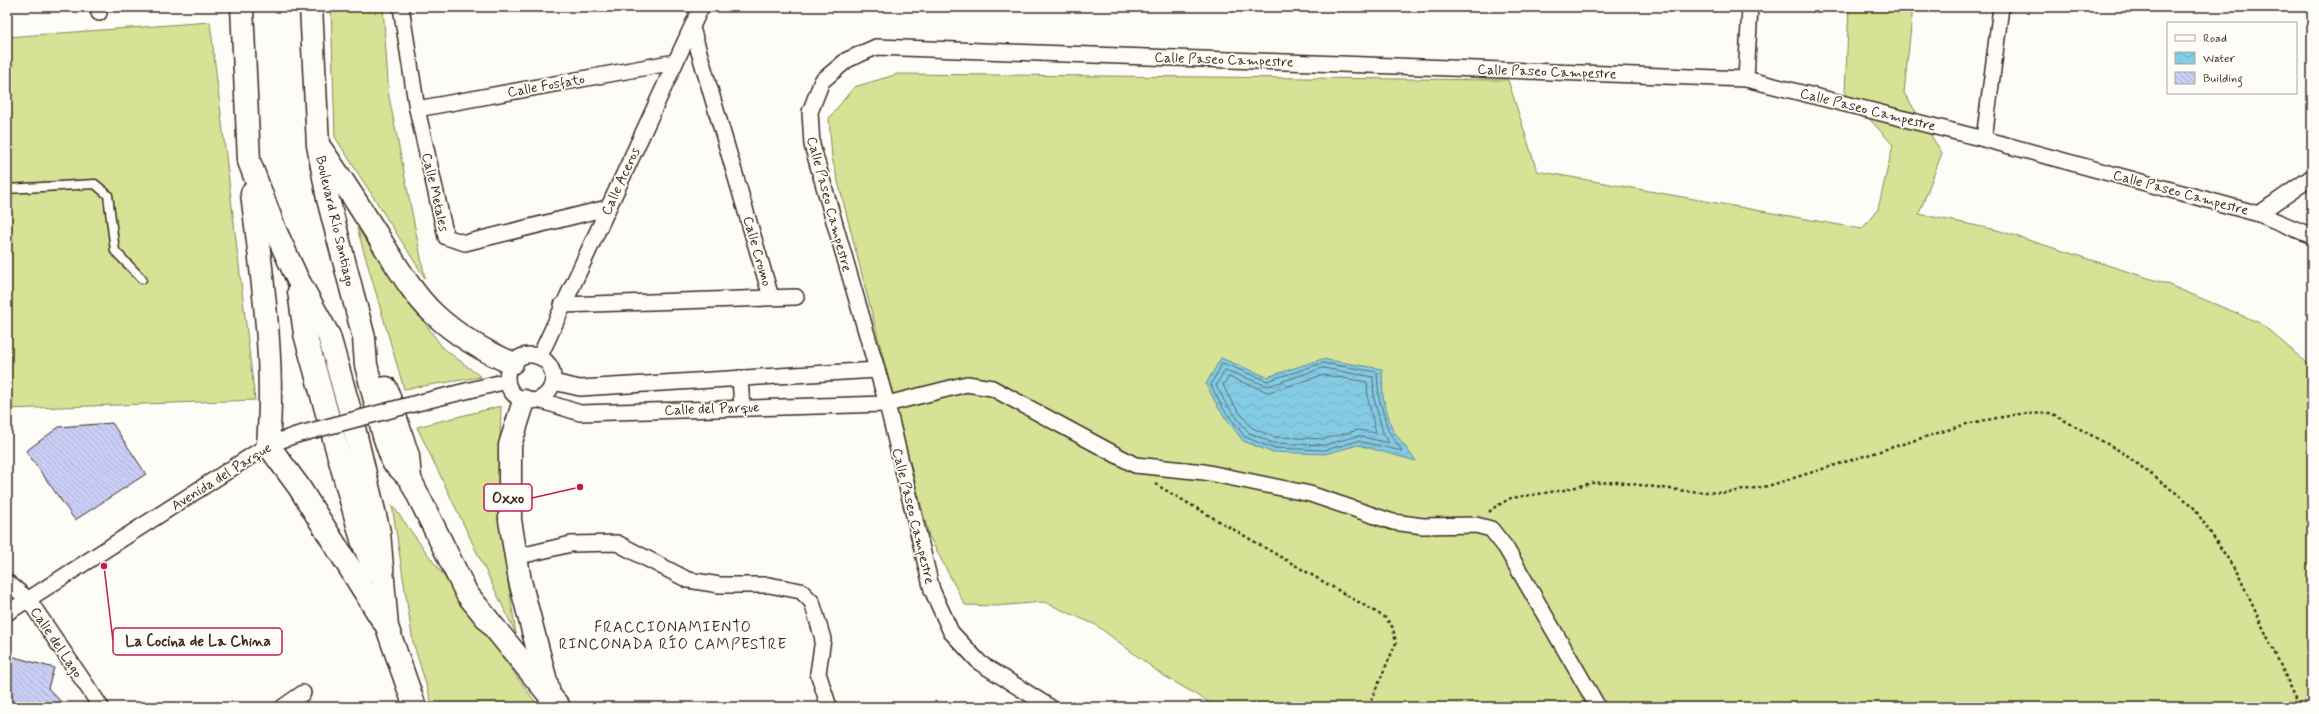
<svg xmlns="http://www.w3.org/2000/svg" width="2319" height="714" font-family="Mynerve,sans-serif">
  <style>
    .grass { fill: #d6e295; stroke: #88865a }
    .water { fill: url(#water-waves); stroke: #678b95 }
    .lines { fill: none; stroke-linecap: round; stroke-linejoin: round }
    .shore { stroke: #586b6e; stroke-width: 1 }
    .building { fill: url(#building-back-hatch); stroke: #3b2a1e }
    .service-casing { stroke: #3b2a1e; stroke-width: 11 }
    .minor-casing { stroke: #3b2a1e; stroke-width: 18 }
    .primary-casing { stroke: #3b2a1e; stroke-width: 25 }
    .path { stroke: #3b2a1e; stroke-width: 2.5; stroke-dasharray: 3 3; stroke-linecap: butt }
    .service { stroke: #fdfcf7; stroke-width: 8 }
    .minor { stroke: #fdfcf7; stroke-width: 15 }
    .primary { stroke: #fdfcf7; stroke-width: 22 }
    .minor-bridge-casing { stroke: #3b2a1e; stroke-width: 18; stroke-linecap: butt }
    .minor-bridge { stroke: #fdfcf7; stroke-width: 15 }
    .labels { text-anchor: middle; stroke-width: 3.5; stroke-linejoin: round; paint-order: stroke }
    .street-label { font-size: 14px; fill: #3b2a1e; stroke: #fdfcf7 }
    .neighbourhood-label { font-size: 15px; letter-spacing: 1px; fill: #3b2a1e; stroke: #fdfcf7 }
    .leader { fill: none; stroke: #c2185b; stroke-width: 1.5 }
    .callout-dot { fill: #c2185b; stroke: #fdfcf7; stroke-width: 1.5 }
    .callout { fill: #fdfcf7; stroke: #c2185b; stroke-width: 1.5 }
    .callout-label { font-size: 15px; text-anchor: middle; font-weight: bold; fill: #3b2a1e }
  </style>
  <defs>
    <pattern id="water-waves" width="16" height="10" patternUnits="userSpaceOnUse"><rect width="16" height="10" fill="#84cce5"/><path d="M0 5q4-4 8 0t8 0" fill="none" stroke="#73afc4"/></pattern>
    <pattern id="building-back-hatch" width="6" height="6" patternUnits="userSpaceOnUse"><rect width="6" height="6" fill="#c9cef6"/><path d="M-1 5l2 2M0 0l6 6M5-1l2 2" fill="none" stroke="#aeb1d2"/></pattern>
  </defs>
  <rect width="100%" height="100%" fill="#fdfcf7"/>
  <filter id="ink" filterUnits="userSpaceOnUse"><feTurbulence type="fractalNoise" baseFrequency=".025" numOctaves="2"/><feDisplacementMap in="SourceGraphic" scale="8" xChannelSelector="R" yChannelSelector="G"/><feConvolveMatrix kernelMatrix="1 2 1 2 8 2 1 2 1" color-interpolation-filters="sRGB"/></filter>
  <g filter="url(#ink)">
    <!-- grass -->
    <g class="grass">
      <polygon points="331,7 383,7 389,97 425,278 335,137"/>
      <polygon points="1849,7 1913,7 1904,93 1942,153 1919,214 1997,230 2167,284 2260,323 2312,367 2312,707 1217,707 1161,674 1096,625 1044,602 995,606 965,605 929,536 832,158 829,118 854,87 898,74 1508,80 1537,171 1862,229 1878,209 1893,145 1845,92"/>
      <polygon points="210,22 255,400 7,409 7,37"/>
      <polygon points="357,228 442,347 481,377 404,389"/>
      <polygon points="501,406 498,516 516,634 417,427"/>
      <polygon points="392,505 539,707 433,707 413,642"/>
    </g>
    <!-- water -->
    <polygon class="water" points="1221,358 1267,377 1322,359 1382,369 1383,397 1392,429 1416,461 1358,445 1325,454 1271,452 1243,441 1219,409 1206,384"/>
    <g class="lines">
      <!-- shore -->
      <g class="shore">
        <polygon points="1223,363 1267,381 1323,363 1377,372 1379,398 1388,430 1402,451 1358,441 1325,450 1272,448 1245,437 1222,407 1211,385"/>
        <polygon points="1323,368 1373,377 1374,399 1383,432 1389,443 1358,436 1324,445 1273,443 1249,433 1226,404 1216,385 1225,370 1268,386"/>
        <polygon points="1324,375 1367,382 1368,400 1376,433 1358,430 1324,439 1274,437 1252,428 1231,401 1223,385 1229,377 1268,392"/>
      </g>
    </g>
    <!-- building -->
    <g class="building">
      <polygon points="112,423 146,474 75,520 26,451 59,427"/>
      <polygon points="7,655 54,668 48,688 66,707 7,707"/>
    </g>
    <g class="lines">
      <defs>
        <polyline id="service" points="7,189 95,184 108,195 115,251 142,279"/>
        <g id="minor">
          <polyline points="98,7 99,13"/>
          <polyline points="401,7 417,109 446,237 465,243 607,208"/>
          <polyline points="692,28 771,297"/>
          <polyline points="1746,79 1750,7"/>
          <polyline points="417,109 675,62"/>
          <polyline points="1984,139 2001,7"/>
          <polyline points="2259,214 2312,177"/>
          <polyline points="562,305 796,297"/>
          <circle cx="530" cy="378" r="23"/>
          <polyline points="540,356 701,7"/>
          <polyline points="740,378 742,407"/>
          <polyline points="553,382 580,388 877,370"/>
          <polyline points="539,400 580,413 887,404 967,384 992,388 1135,465 1204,472 1310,494 1393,522 1423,526 1476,525 1491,529 1506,548 1598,707"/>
          <polyline points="425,401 507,381"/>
          <polyline points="516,557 571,544 617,543 688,580 720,585 769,585 801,591 812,602 823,639 818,673 829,707"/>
          <polyline points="7,582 28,599 101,707"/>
          <polyline points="7,613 268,445 296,435"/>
          <polyline points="283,707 303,693"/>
          <polyline points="1050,707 980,663 951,632 932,590 887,404 812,145 810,112 822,81 847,60 876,47 1746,79 1984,139 2259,214 2312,236"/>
        </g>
        <g id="primary">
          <polyline points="242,7 249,161 275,230 297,278 329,336 350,411 379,532 387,627 415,707"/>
          <polyline points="311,7 318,145 328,199 364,338 366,365 384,436 393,462 410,479 467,594 559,707"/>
          <path d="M321,149c23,33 44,66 65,100 14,22 28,46 47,64 23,22 50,38 79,50"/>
          <path d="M252,193c10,84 23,168 16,252l31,42 84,134"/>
          <polyline points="299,291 305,334 362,540 375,572"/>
          <polyline points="386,388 408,456 410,479"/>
          <polyline points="524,401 510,445 510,520 520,581 548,689"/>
        </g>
      </defs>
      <!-- service casing -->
      <use href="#service" class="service-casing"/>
      <!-- minor casing -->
      <use href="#minor" class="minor-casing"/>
      <!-- primary casing -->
      <use href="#primary" class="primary-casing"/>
      <!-- path -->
      <g class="path">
        <polyline points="1155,484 1386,618 1393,628 1396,643 1368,707"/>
        <polyline points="1489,512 1495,507 1511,498 1564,490 1591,483 1617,482 1686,491 1725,493 1768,486 1970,423 2019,414 2051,413 2120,451 2192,505 2238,574 2300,707"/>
      </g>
      <!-- service -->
      <use href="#service" class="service"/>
      <!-- minor -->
      <use href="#minor" class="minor"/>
      <!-- primary -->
      <use href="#primary" class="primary"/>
      <defs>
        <polyline id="minor-bridge" points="296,435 425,401"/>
      </defs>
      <!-- minor-bridge casing -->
      <use href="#minor-bridge" class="minor-bridge-casing"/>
      <!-- minor-bridge -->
      <use href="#minor-bridge" class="minor-bridge"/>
    </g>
  </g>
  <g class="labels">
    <!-- street labels -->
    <g class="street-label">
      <text transform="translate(1224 59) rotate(2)" y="5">Calle Paseo Campestre</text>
      <text transform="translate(1547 71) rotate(2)" y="5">Calle Paseo Campestre</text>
      <text transform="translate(546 85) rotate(-10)" y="5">Calle Fosfato</text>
      <text transform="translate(1868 109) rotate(14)" y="5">Calle Paseo Campestre</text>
      <text transform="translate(620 181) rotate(-65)" y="5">Calle Aceros</text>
      <text transform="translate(436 192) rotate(77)" y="5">Calle Metales</text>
      <text transform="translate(2181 192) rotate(15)" y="5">Calle Paseo Campestre</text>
      <text transform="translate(830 204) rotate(75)" y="5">Calle Paseo Campestre</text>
      <text transform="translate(336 221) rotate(77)" y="5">Boulevard Río Santiago</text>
      <text transform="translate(758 251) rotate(74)" y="5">Calle Cromo</text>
      <text transform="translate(712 408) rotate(-2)" y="5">Calle del Parque</text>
      <text transform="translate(221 476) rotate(-32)" y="5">Avenida del Parque</text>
      <text transform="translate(914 516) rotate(76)" y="5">Calle Paseo Campestre</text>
      <text transform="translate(57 642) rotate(56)" y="5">Calle del Lago</text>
    </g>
    <!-- neighbourhood labels -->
    <g class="neighbourhood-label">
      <text x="673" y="632">FRACCIONAMIENTO<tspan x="673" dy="17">RINCONADA RÍO CAMPESTRE</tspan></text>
    </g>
  </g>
  <!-- callouts -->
  <path class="leader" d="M580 487L532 498M104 566L113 641"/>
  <g class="callout-dot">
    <circle cx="580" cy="487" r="4"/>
    <circle cx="104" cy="566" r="4"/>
  </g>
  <g class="callout">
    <rect x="484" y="484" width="48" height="27" rx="4"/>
    <rect x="113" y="628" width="169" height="27" rx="4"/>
  </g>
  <g class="callout-label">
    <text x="508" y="503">Oxxo</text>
    <text x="198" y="646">La Cocina de La China</text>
  </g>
  <!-- margin -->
  <rect width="2319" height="714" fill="none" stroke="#fdfcf7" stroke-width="24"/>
  <rect x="12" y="12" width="2295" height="690" fill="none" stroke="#3b2a1e" stroke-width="1.5" filter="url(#ink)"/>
  <!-- legend -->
  <rect x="2167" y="22" width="130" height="72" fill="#fdfcf7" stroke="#afa8a0"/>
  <rect x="2175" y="35" width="20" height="6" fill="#fdfcf7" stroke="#afa8a0"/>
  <text x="2203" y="42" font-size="12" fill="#3b2a1e">Road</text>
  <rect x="2175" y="52" width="20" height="12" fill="url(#water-waves)" stroke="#afa8a0"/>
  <text x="2203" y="62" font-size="12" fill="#3b2a1e">Water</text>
  <rect x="2175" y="72" width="20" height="12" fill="url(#building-back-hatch)" stroke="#afa8a0"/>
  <text x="2203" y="82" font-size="12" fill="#3b2a1e">Building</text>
</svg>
